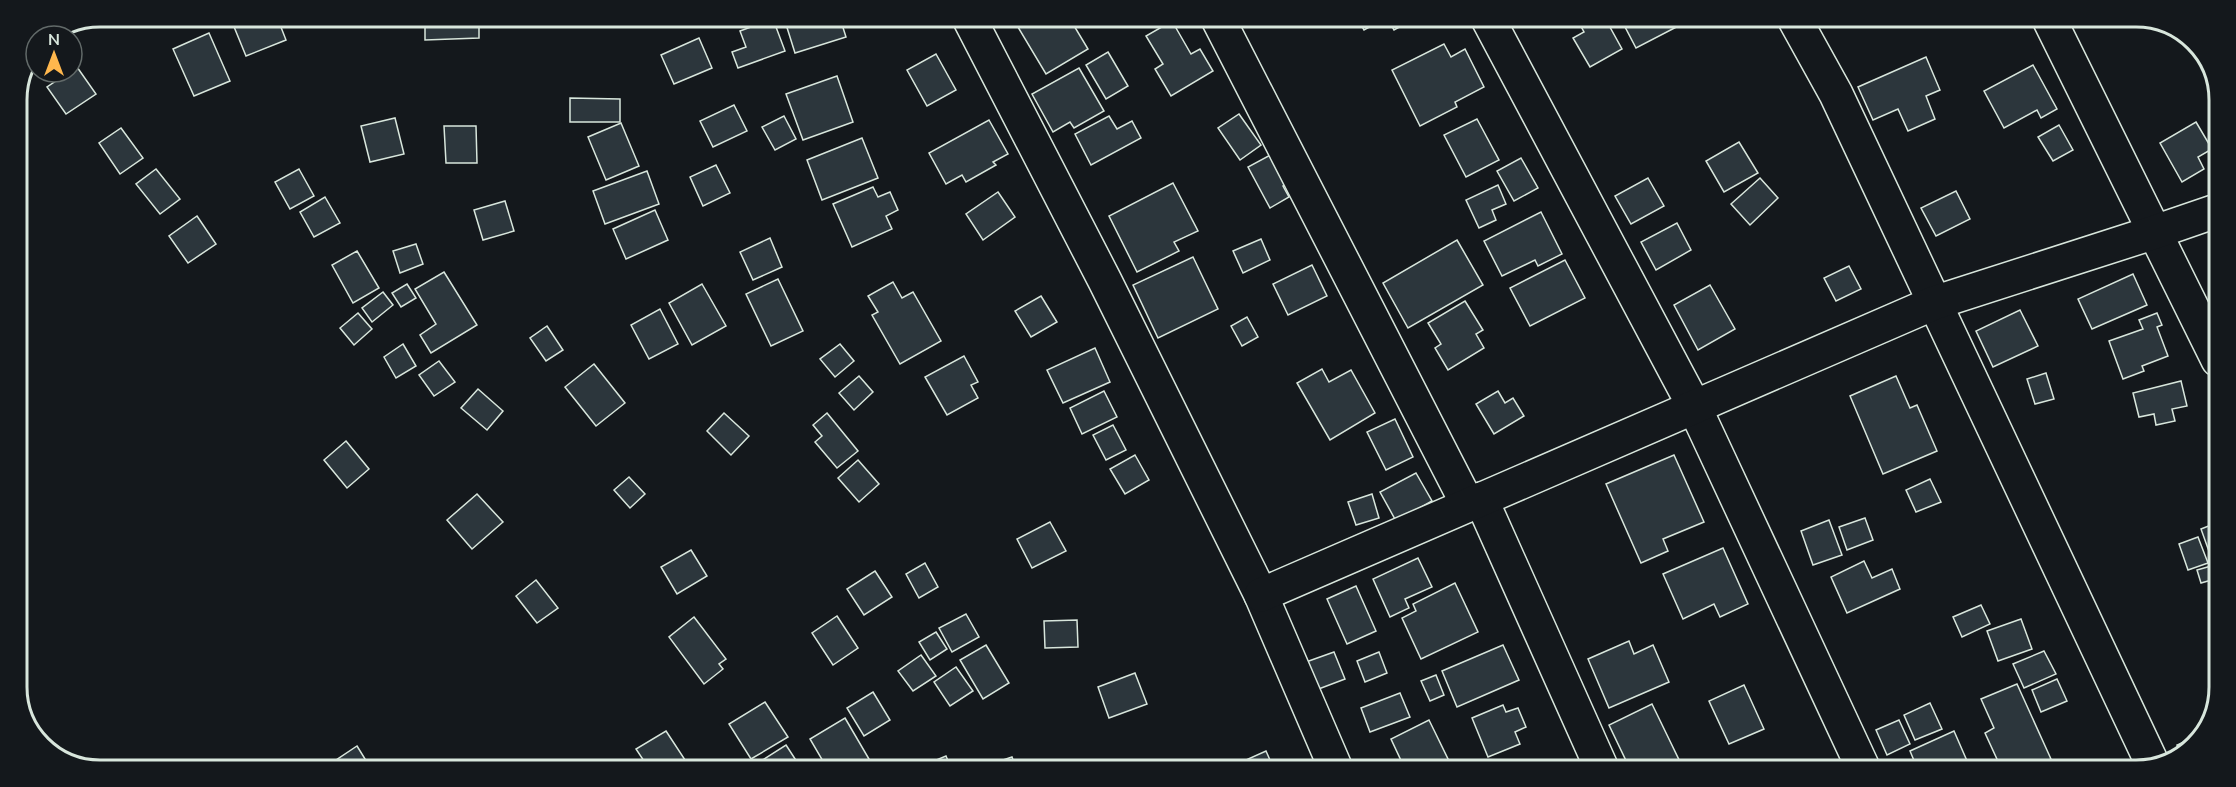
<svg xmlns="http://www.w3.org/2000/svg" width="2236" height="787" font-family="'Nunito Sans',sans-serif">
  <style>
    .building { fill: #2c363c; stroke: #d8e6dc; stroke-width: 1.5 }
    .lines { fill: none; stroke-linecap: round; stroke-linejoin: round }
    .minor-casing { stroke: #d8e6dc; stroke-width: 36 }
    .minor { stroke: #14181c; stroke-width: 33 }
    .rim { fill: none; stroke: #d8e6dc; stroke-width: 3 }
  </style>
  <rect width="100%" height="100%" fill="#14181c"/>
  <!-- building -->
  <g class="building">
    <polygon points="230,17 277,17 286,40 246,56"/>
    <polygon points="425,17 479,19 479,38 425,40"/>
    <polygon points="784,18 840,18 846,37 795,53"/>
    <polygon points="1022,18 1070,19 1088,49 1046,74 1015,22"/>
    <polygon points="773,19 785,51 738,68 732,52 746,47 740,31"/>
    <polygon points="1358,19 1384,19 1364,30"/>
    <polygon points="1388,19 1414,19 1394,30"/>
    <polygon points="1581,20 1606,20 1622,49 1590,67 1573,38 1584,32 1578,21"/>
    <polygon points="1629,20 1688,20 1688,21 1636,48 1623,23"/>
    <polygon points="1172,21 1191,54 1200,49 1213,71 1171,96 1155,69 1163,64 1146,36"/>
    <polygon points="209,33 230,81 194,96 173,49"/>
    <polygon points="699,38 712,68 674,84 661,55"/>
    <polygon points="1444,44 1451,57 1465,49 1484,87 1455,102 1457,107 1420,126 1392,70"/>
    <polygon points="1108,52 1128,86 1106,99 1086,65"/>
    <polygon points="936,54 956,90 927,106 907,70"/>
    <polygon points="1926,57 1940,90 1926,96 1935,119 1908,131 1898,109 1873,120 1858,87"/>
    <polygon points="2033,65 2057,109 2041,118 2037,110 2004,128 1984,91"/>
    <polygon points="77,67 96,94 66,114 47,87"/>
    <polygon points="1079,68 1104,111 1074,128 1070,122 1053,132 1032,94"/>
    <polygon points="837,76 853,122 803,140 786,94"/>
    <polygon points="570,98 620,99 620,122 570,122"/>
    <polygon points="734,105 747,131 713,147 700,121"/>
    <polygon points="1239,114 1261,145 1240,160 1218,128"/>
    <polygon points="784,116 796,139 775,150 762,127"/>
    <polygon points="1109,116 1117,129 1132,121 1141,138 1091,165 1075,134"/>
    <polygon points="395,118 404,154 370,162 361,126"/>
    <polygon points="1477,119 1499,160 1466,177 1444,135"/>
    <polygon points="989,120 1008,154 993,162 996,165 966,182 962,175 946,184 929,153"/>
    <polygon points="2196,122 2212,149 2198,157 2204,169 2182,182 2160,143"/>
    <polygon points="621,123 639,166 606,180 588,137"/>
    <polygon points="2059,125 2073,150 2053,161 2038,137"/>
    <polygon points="444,126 476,126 477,163 446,163"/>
    <polygon points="121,128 143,158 120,174 99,143"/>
    <polygon points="862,138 878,178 822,200 807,160"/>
    <polygon points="1739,142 1758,173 1724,192 1706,161"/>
    <polygon points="1274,153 1290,182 1283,186 1289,197 1270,208 1248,167"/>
    <polygon points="1521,158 1538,188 1514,201 1497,171"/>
    <polygon points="716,165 730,193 703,206 690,177"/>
    <polygon points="156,169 180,199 160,214 136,184"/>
    <polygon points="299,169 314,196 290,209 275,182"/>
    <polygon points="647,171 659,204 605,224 593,191"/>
    <polygon points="1648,178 1664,206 1631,224 1615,196"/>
    <polygon points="1760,178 1778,198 1750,225 1731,204"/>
    <polygon points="1173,183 1198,231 1174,242 1179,251 1137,272 1109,216"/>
    <polygon points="1498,185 1506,204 1492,210 1496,220 1479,228 1466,200"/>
    <polygon points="873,187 878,197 890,192 898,210 886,216 892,229 852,247 833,204"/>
    <polygon points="1956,191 1970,219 1936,236 1921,208"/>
    <polygon points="998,192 1015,217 983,240 966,214"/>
    <polygon points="325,197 340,223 314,237 300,212"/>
    <polygon points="505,201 514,231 483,240 474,210"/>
    <polygon points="655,210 668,240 626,259 613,229"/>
    <polygon points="1541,212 1562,254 1538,266 1535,260 1502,276 1484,241"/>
    <polygon points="197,216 216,244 188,263 169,236"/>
    <polygon points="1677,223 1691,250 1656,270 1641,242"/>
    <polygon points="770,238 782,267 753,280 740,252"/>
    <polygon points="1261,239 1270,260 1243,273 1233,251"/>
    <polygon points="1457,240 1483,285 1408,328 1383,283"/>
    <polygon points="416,244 423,264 400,273 393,251"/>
    <polygon points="357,251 379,288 353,303 332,265"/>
    <polygon points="1193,257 1218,309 1158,338 1133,285"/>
    <polygon points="1565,260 1585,298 1530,326 1510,288"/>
    <polygon points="1312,265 1327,296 1288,315 1273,284"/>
    <polygon points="1849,266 1861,289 1836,301 1824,278"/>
    <polygon points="444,272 477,325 431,353 420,335 436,324 415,289"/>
    <polygon points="2133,274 2147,305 2092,329 2078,299"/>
    <polygon points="778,279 803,331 771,346 746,294"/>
    <polygon points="893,282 902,298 913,292 941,341 900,364 872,315 878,312 868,296"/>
    <polygon points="407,284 416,298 401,307 392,293"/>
    <polygon points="702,284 726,326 692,345 669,303"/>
    <polygon points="1710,285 1735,329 1698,350 1674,305"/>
    <polygon points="383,292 393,305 372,322 362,308"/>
    <polygon points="1041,296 1057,322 1031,337 1015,311"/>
    <polygon points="1465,301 1483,330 1476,334 1484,348 1448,370 1435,348 1441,344 1428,323"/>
    <polygon points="660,309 678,344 649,359 631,325"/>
    <polygon points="2020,310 2038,346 1993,367 1976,331"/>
    <polygon points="358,313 372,329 354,345 340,328"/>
    <polygon points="2157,313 2162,325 2157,327 2168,356 2142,366 2144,371 2123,379 2109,341 2143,329 2139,320"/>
    <polygon points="1247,317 1258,337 1242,346 1231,326"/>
    <polygon points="547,326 563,350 546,361 530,338"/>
    <polygon points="403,344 416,366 396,378 384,357"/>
    <polygon points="840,344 854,361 835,377 820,359"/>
    <polygon points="1095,348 1110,382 1063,403 1047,370"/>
    <polygon points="964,356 978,382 971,385 978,398 947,415 925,377"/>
    <polygon points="439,361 455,382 434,396 419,375"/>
    <polygon points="594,364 625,403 596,426 565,387"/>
    <polygon points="1322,369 1329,382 1351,370 1375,413 1330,440 1297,383"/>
    <polygon points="2046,373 2054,399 2035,404 2027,379"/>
    <polygon points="859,376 873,392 854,410 839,393"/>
    <polygon points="1896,376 1910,408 1917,405 1937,451 1883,474 1850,396"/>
    <polygon points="2181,381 2187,406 2172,409 2175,421 2156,425 2154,414 2139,417 2133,393"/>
    <polygon points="478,389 503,411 487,430 461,408"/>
    <polygon points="1104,391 1117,417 1082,434 1070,408"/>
    <polygon points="1498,391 1505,403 1513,398 1524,416 1494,434 1476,404"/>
    <polygon points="724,413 749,436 731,455 707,431"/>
    <polygon points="827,413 858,451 837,468 815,442 822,436 813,425"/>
    <polygon points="1395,419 1413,457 1386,470 1367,432"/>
    <polygon points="1113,425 1126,450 1106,460 1093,435"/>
    <polygon points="346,441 369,469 347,488 324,460"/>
    <polygon points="1135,455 1149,480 1125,494 1110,469"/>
    <polygon points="1674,455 1704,522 1663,539 1668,551 1641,563 1606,484"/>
    <polygon points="858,460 879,484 859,502 838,478"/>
    <polygon points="1416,473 1432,501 1396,521 1380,492"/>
    <polygon points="629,477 645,494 630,508 614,490"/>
    <polygon points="1930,479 1941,502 1916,512 1906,490"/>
    <polygon points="477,494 503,522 472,549 447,520"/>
    <polygon points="1372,494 1379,518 1356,525 1348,502"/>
    <polygon points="1865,518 1873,540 1847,550 1839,527"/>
    <polygon points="1829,520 1842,555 1813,565 1801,531"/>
    <polygon points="1050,522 1066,551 1032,568 1017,539"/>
    <polygon points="2216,523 2216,571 2201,529"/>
    <polygon points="2198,537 2208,563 2188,570 2179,544"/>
    <polygon points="1723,548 1748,604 1720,617 1714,604 1683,619 1663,574"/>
    <polygon points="691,550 707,576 677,594 661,567"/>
    <polygon points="1418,558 1432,587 1405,599 1409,608 1390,617 1373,579"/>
    <polygon points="1864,561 1872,578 1892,569 1900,589 1847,613 1831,577"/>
    <polygon points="925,563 938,587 919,598 906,574"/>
    <polygon points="2211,566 2215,579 2201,583 2197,570"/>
    <polygon points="875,571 892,597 864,615 847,589"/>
    <polygon points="536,580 558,608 537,623 516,596"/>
    <polygon points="1455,583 1478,632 1421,659 1402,618 1416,611 1413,604"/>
    <polygon points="1356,586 1376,631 1347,644 1327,599"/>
    <polygon points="1981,605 1990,624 1962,637 1953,617"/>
    <polygon points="966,614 979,637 952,652 939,628"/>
    <polygon points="837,616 858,648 833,665 812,633"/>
    <polygon points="694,617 726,659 719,664 723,669 704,684 669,637"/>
    <polygon points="2021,619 2032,649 1998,661 1987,631"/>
    <polygon points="1077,620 1078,647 1045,648 1044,621"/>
    <polygon points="936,632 947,649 930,660 919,642"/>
    <polygon points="1629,641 1634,654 1653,645 1669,682 1609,708 1588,659"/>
    <polygon points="986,645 1009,683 983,699 960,660"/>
    <polygon points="1503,645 1519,680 1457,707 1442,671"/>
    <polygon points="2044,651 2056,674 2024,688 2013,664"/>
    <polygon points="1334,652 1345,679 1316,690 1306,662"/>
    <polygon points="1379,652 1387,673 1365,682 1357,661"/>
    <polygon points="921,655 936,676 913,691 898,671"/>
    <polygon points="956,667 973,691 950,706 934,682"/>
    <polygon points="1135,673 1147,704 1109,718 1098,687"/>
    <polygon points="1436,675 1444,695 1430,701 1421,681"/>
    <polygon points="2057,679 2067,701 2041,712 2032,690"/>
    <polygon points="2017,684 2051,759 2025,770 2002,770 1985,733 1994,728 1981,699"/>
    <polygon points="1744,685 1764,729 1729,744 1709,701"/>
    <polygon points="873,692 890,720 864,736 847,708"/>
    <polygon points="1400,693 1410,717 1370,732 1361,708"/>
    <polygon points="765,702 788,737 751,759 729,724"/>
    <polygon points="1930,703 1942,729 1915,740 1904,715"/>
    <polygon points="1652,704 1684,770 1630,769 1609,725"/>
    <polygon points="1503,705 1506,712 1518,708 1526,727 1515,732 1520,744 1488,757 1472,718"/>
    <polygon points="845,718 869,759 854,768 827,768 810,739"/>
    <polygon points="1429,720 1451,765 1442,769 1405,769 1391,739"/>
    <polygon points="1899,720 1910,744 1887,755 1876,730"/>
    <polygon points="666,731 689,766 687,767 648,767 636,749"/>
    <polygon points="1954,731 1971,770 1918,770 1910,751"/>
    <polygon points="2199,735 2186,753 2182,755 2177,745"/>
    <polygon points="786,745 801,768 754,768 753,766"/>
    <polygon points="357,746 370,767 327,767 327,766"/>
    <polygon points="1266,751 1274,769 1226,769"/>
    <polygon points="946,756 951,768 917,768"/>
    <polygon points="1012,757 1016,768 979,768"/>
    <polygon points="1300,760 1305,769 1281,769"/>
  </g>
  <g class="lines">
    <defs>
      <g id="minor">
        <polyline points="969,18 1105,281 1261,595 1336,769"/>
        <polyline points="1218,19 1468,505"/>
        <polyline points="1488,19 1694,406 1864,770"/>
        <polyline points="1795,20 1836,94 2153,765"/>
        <polyline points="2050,21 2218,360"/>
        <polyline points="1481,499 1602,769"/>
        <polyline points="1261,595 1934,303 2155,232 2219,210"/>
      </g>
    </defs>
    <!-- minor casing -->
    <use href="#minor" class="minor-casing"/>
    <!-- minor -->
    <use href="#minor" class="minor"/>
  </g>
  <!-- crop -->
  <path d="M0 0H2236V787H0ZM100 27H2136A73 73 0 0 1 2209 100V687A73 73 0 0 1 2136 760H100A73 73 0 0 1 27 687V100A73 73 0 0 1 100 27Z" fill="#14181c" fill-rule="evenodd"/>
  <path class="rim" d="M100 27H2136A73 73 0 0 1 2209 100V687A73 73 0 0 1 2136 760H100A73 73 0 0 1 27 687V100A73 73 0 0 1 100 27Z"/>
  <!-- north arrow -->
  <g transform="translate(54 54)"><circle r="28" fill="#14181c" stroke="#626a69" stroke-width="1.5"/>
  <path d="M0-4.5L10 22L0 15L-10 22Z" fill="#ffb74d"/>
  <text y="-9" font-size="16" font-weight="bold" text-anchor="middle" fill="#d8e6dc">N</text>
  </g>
</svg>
